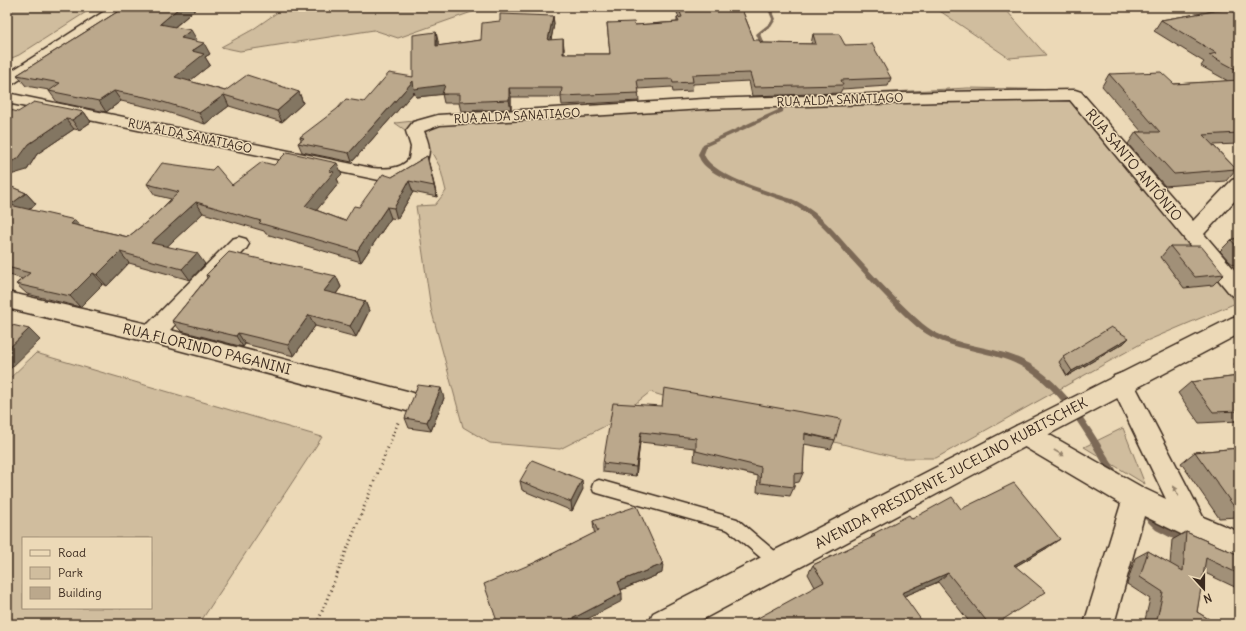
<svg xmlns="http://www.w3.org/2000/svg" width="1246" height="631" font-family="Delius,sans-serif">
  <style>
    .green { fill: #d0bd9e; stroke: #86745e; fill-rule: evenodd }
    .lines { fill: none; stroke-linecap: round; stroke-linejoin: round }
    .stream { fill: #7b6956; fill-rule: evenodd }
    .lane-casing { stroke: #3b2a1e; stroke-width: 3 }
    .street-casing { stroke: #3b2a1e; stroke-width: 3 }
    .secondary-casing { stroke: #3b2a1e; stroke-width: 3 }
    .primary-casing { stroke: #3b2a1e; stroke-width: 3 }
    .path { stroke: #3b2a1e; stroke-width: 3; stroke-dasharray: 1 3.5; stroke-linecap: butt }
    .lane { fill: #ecd9b7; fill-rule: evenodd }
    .street { fill: #ecd9b7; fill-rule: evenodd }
    .secondary { fill: #ecd9b7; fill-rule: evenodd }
    .primary { fill: #ecd9b7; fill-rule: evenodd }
    .wall { fill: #a19078; stroke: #3b2a1e }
    .shaded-wall { fill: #837662; stroke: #3b2a1e }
    .building { fill: #bba88c; stroke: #3b2a1e }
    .oneway { fill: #94826a }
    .labels { text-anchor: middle; stroke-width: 3; stroke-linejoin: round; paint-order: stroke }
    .far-street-label { font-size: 12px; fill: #3b2a1e; stroke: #ecd9b7 }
    .street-label { font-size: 14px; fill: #3b2a1e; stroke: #ecd9b7 }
  </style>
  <rect width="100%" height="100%" fill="#ecd9b7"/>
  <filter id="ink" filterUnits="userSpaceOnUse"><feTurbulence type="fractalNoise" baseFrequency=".025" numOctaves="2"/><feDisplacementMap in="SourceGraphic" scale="8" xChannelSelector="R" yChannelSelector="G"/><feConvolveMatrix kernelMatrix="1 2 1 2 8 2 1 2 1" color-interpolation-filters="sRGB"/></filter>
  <g filter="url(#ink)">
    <!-- green -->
    <g class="green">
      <polygon points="7,7 94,7 19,55 7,60"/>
      <polygon points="285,7 486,7 398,38 374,30 240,51 221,47 252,30"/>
      <polygon points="934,7 1112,7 1114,9 1006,10 1046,55 1009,58"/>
      <polygon points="968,88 1071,90 1099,122 1236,303 1144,342 936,458 899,458 725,415 650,392 611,423 560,449 490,443 463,427 431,309 416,206 435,205 446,191 440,167 428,146 395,123 487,113"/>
      <path d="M36,353l286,84 -123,187h-192v-243zM23,538h128v70h-128z"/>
      <polygon points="1123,428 1145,484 1084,447"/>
    </g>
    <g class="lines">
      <!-- stream -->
      <g class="stream">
        <polygon points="767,7 771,7 776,19 771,27 760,34 767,51 765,52 763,51 756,34 771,22 772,19"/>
        <path d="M780,84l3,2 2,9 -2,17 -76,34 -3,8c6,21 67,38 88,45 27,12 44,34 63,56 21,23 44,48 68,69 24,20 57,21 85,30 55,18 82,76 111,120l1,3 -1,3 -3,1 -3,-1c-28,-45 -55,-103 -109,-121 -29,-10 -62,-11 -87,-32 -24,-21 -46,-46 -67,-69 -19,-22 -36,-44 -63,-56 -22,-8 -67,-21 -83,-37 -3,-3 -5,-7 -6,-11l5,-10 75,-34 1,-15 -2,-9z"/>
        <polygon points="1144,508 1147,509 1162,524 1189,538 1190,541 1189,544 1186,545 1183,544 1156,530 1141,515 1140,512 1141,509"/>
      </g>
      <defs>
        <polygon id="lane" points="599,480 737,519 783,558 786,563 783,568 778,571 773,568 728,530 594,492 592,487 594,482"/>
        <g id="street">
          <path d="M1075,90l6,2 112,129 39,-41 7,-2v18l-35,38 35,41v22l-8,-2 -161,-195 -130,2 -236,7 -264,16 -16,6c2,6 5,12 5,18 0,27 -30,31 -50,31l-372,-77v-10l365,75c13,1 28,2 37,-9l2,-12 -5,-16 7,-9 25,-7 266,-16 236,-7z"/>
          <polygon points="239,237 246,239 249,244 246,249 170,330 407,391 416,394 419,401 416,408 407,411 152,343 7,308 7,292 148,324 232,239"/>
          <polygon points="1122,373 1130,376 1203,517 1239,532 1239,560 1183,535 1144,516 1114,624 1084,624 1121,504 1016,442 1012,434 1016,426 1025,423 1034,426 1145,489 1166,499 1110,383 1114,376"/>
        </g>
        <polygon id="secondary" points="1239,315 1239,334 1034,442 694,624 649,624 653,613 1016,426 1231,318"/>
        <polygon id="primary" points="111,7 128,7 126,10 13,84 7,86 7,74"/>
      </defs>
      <!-- lane casing -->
      <use href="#lane" class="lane-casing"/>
      <!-- street casing -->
      <use href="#street" class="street-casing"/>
      <!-- secondary casing -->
      <use href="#secondary" class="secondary-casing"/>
      <!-- primary casing -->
      <use href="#primary" class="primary-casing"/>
      <!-- path -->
      <polyline class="path" points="317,624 399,420"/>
      <!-- lane -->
      <use href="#lane" class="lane"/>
      <!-- street -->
      <use href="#street" class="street"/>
      <!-- secondary -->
      <use href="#secondary" class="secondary"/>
      <!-- primary -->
      <use href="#primary" class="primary"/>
    </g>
    <!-- wall -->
    <g class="wall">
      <polygon points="125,7 198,7 175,27 197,40 196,41 210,54 205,57 210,65 189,81 225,91 299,92 303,103 282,122 229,106 205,124 157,109 121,101 106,112 57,102 49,91 49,90 26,86 17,75"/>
      <polygon points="675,7 741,7 754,40 761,43 811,44 813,34 845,45 891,78 888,86 842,89 840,93 752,96 749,81 693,84 692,91 673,92 672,87 638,89 639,101 562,105 561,97 511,97 511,109 461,111 459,103 444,103 442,94 416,97 414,92 352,162 302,152 298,143 301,140 300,137 364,102 413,77 438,41 438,46 481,40 553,16 554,24 551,40 564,48 564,54 610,54 607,23 635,25 677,22 677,18 679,18"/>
      <polygon points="1239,7 1239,144 1213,145 1236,169 1226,181 1165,186 1128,144 1136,132 1142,132 1102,86 1109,74 1174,84 1228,81 1201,66 1204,62 1154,31 1161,20"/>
      <polygon points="18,112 84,112 91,122 79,130 74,129 37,154 27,170"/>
      <polygon points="427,156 437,197 413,192 397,219 391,218 361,262 266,234 264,231 203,213 167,246 205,264 190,280 129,263 107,286 103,284 80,307 27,294 16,284 22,279 7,274 7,185 26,193 36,204 29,210 80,226 128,237 154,216 171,199 155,195 147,184 232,185 274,165 342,174 337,179 339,183 316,210 345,221 392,177"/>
      <polygon points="1239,237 1239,269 1229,261 1220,251 1231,240"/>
      <polygon points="1170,246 1224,274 1213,285 1184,288 1161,257"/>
      <polygon points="206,275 336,276 341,287 336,294 365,301 369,311 356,337 315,326 294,356 245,344 243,347 181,331 172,321 207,278"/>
      <polygon points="1124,343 1067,376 1059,362 1063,357"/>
      <polygon points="1239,360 1239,370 1234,364"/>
      <polygon points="1239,376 1239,421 1199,423 1178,393 1191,382"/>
      <polygon points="444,398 431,431 409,428 405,418"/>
      <polygon points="662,406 835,440 831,449 804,444 803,473 799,482 794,483 794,487 790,496 757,492 758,476 694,461 695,448 640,442 636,476 603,472 603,463"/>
      <polygon points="1239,448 1239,517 1219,518 1181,463 1195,452"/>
      <polygon points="520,481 583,489 572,511 522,490"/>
      <polygon points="961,509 1047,548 1016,566 996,624 971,624 938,582 904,596 815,587 808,574 813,565 870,539 873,534 912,519"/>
      <polygon points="593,521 662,573 621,590 622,601 536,562 595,533 594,531"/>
      <polygon points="1186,532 1239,555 1239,589 1203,572 1197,612 1217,624 1144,624 1150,599 1127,584 1135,558 1148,551 1170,564 1172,540"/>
    </g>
    <!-- shaded-wall -->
    <g class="shaded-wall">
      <polygon points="180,7 198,7 165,35 160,24"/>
      <polygon points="553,16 554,24 549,49 548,40"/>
      <polygon points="191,30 197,40 187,48 181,38"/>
      <polygon points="436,32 438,41 438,55 436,46"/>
      <polygon points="563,39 564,48 563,63"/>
      <polygon points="204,43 210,54 205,57 210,65 181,88 175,77 192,51"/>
      <polygon points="413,81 445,85 447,94 416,97 414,92 352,162 349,153"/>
      <polygon points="509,88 511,97 511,109 509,100"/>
      <polygon points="114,91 121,101 106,112 99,101"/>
      <polygon points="299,92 303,103 282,122 277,111"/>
      <polygon points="224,95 229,106 205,124 199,113"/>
      <polygon points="84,112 91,122 79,130 72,120"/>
      <polygon points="66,119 74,129 37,154 27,170 7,176 7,163 29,144"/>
      <polygon points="427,156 430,167 437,197 434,186"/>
      <polygon points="337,163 342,174 337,179 339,183 311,217 305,206 329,171"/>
      <polygon points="409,181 413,192 397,219 394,208"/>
      <polygon points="26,193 36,204 20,216 10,205"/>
      <polygon points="196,202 203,213 159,254 151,243"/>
      <polygon points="387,207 391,218 361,262 357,251"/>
      <polygon points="75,220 84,231 71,224"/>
      <polygon points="120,252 129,263 107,286 97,275"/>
      <polygon points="197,253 205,264 190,280 182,269"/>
      <polygon points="93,273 103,284 80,307 70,296"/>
      <polygon points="336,276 341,287 330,302 324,291"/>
      <polygon points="365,301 369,311 356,337 350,326"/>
      <polygon points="309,315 315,326 294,356 288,345"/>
      <polygon points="29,329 40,340 10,369 7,367 7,350"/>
      <polygon points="238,333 245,344 243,347 236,336"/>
      <polygon points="1129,338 1124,343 1067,376 1072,371"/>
      <polygon points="441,388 444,398 431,431 427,422"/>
      <polygon points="641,432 640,442 636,476 636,467"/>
      <polygon points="582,480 583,489 572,511 571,502"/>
      <polygon points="1060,539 1047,548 1002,574 1014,565"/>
      <polygon points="663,564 662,573 618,591 618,582"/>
      <polygon points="948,573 938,582 893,601 902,593"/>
      <polygon points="622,593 622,601 578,624 562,624"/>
    </g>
    <!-- building -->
    <g class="building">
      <polygon points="125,7 180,7 160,24 191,30 181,38 204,43 192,51 204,54 175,77 225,91 247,75 299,92 277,111 224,95 199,113 150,98 114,91 99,101 49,91 60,83 17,75"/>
      <polygon points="678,7 741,7 754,40 759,40 761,43 816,44 813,34 839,34 845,45 872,44 891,78 841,80 843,85 754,87 750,73 692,75 693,82 673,83 672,79 637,80 639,93 561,96 562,88 509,88 509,100 459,102 459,94 442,94 445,85 414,89 413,81 349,153 298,143 304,138 300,137 337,109 346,99 364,102 389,73 413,77 413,35 436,32 436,46 481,40 482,23 500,21 500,14 553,16 548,40 563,39 563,54 610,54 607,23 634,22 635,25 679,22 677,18 682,17"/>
      <polygon points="1238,7 1239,7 1239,71 1209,55 1216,53 1161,20"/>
      <polygon points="1161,72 1174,84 1239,80 1239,133 1203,135 1236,169 1174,174 1136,132 1160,132 1109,74"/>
      <polygon points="34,102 84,112 72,120 66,119 29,144 18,159 7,163 7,112 10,110 18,112"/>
      <polygon points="287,152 337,163 329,171 334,172 305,206 345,221 354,206 359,207 383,174 392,177 427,156 434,186 409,181 394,208 387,207 357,251 259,223 261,221 196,202 151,243 197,253 182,269 120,252 97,275 93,273 70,296 16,284 30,273 7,267 7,185 26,193 10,205 75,220 71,224 128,237 154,216 179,192 147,184 162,163 212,170 216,166 232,185 262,162 274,165"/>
      <polygon points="1239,237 1239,249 1231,240"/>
      <polygon points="1170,246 1201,246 1224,274 1195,277"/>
      <polygon points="229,252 336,276 324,291 365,301 350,326 309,315 288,345 238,333 236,336 172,321 209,276 206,275"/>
      <polygon points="7,324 8,324 29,329 7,350"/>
      <polygon points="1111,327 1129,338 1072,371 1063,357"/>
      <polygon points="1239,376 1239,411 1213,412 1191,382"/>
      <polygon points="418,385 441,388 427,422 405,418"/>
      <polygon points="664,388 841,419 835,440 805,433 803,473 794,474 794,487 760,483 761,467 696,451 696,438 641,432 636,467 603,463 613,403 662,406"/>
      <polygon points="1239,448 1239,508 1235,508 1195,452"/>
      <polygon points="532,460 582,480 571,502 520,481"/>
      <polygon points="1014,483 1060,539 1014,565 1046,592 996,624 989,624 948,573 902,593 924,624 747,624 824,582 813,565 875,536 873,534 909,515 912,519 952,497 961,509"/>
      <polygon points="637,506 663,564 618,582 622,593 562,624 498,624 484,584 536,562 598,531 593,521"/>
      <polygon points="1186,532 1239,555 1239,574 1206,558 1197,612 1217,624 1156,624 1163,592 1140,577 1148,551 1183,571"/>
    </g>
    <!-- one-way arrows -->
    <defs><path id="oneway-solid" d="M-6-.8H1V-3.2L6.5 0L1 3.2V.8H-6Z"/></defs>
    <g class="oneway">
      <use href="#oneway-solid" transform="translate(1059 453) rotate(30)"/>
      <use href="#oneway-solid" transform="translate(1176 491) rotate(-116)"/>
    </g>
  </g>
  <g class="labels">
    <!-- far-street labels -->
    <g class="far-street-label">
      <text transform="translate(840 100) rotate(-2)" y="4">RUA ALDA SANATIAGO</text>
      <text transform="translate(517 116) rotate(-3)" y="4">RUA ALDA SANATIAGO</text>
      <text transform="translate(190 136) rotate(12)" y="4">RUA ALDA SANATIAGO</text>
    </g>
    <!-- street labels -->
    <g class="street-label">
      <text transform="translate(1134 165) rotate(50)" y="5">RUA SANTO ANTÔNIO</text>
      <text transform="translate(207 349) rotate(14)" y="5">RUA FLORINDO PAGANINI</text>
      <text transform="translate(951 473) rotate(-28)" y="5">AVENIDA PRESIDENTE JUCELINO KUBITSCHEK</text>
    </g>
  </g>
  <!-- margin -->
  <rect width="1246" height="631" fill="none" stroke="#ecd9b7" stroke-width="24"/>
  <rect x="12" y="12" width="1222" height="607" fill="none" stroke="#3b2a1e" stroke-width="1.5" filter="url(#ink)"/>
  <!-- legend -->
  <rect x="22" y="537" width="130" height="72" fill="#ecd9b7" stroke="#a5937a"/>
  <rect x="30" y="550" width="20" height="6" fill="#ecd9b7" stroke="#a5937a"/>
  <text x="58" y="557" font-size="12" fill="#3b2a1e">Road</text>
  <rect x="30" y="567" width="20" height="12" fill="#d0bd9e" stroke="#a5937a"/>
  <text x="58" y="577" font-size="12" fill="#3b2a1e">Park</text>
  <rect x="30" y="587" width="20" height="12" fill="#bba88c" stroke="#a5937a"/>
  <text x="58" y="597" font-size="12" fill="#3b2a1e">Building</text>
  <!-- north arrow -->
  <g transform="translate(1204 589) rotate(159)" stroke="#ecd9b7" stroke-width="3" paint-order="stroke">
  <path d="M0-3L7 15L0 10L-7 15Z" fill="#3b2a1e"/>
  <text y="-6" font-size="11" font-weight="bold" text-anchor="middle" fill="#3b2a1e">N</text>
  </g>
</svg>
